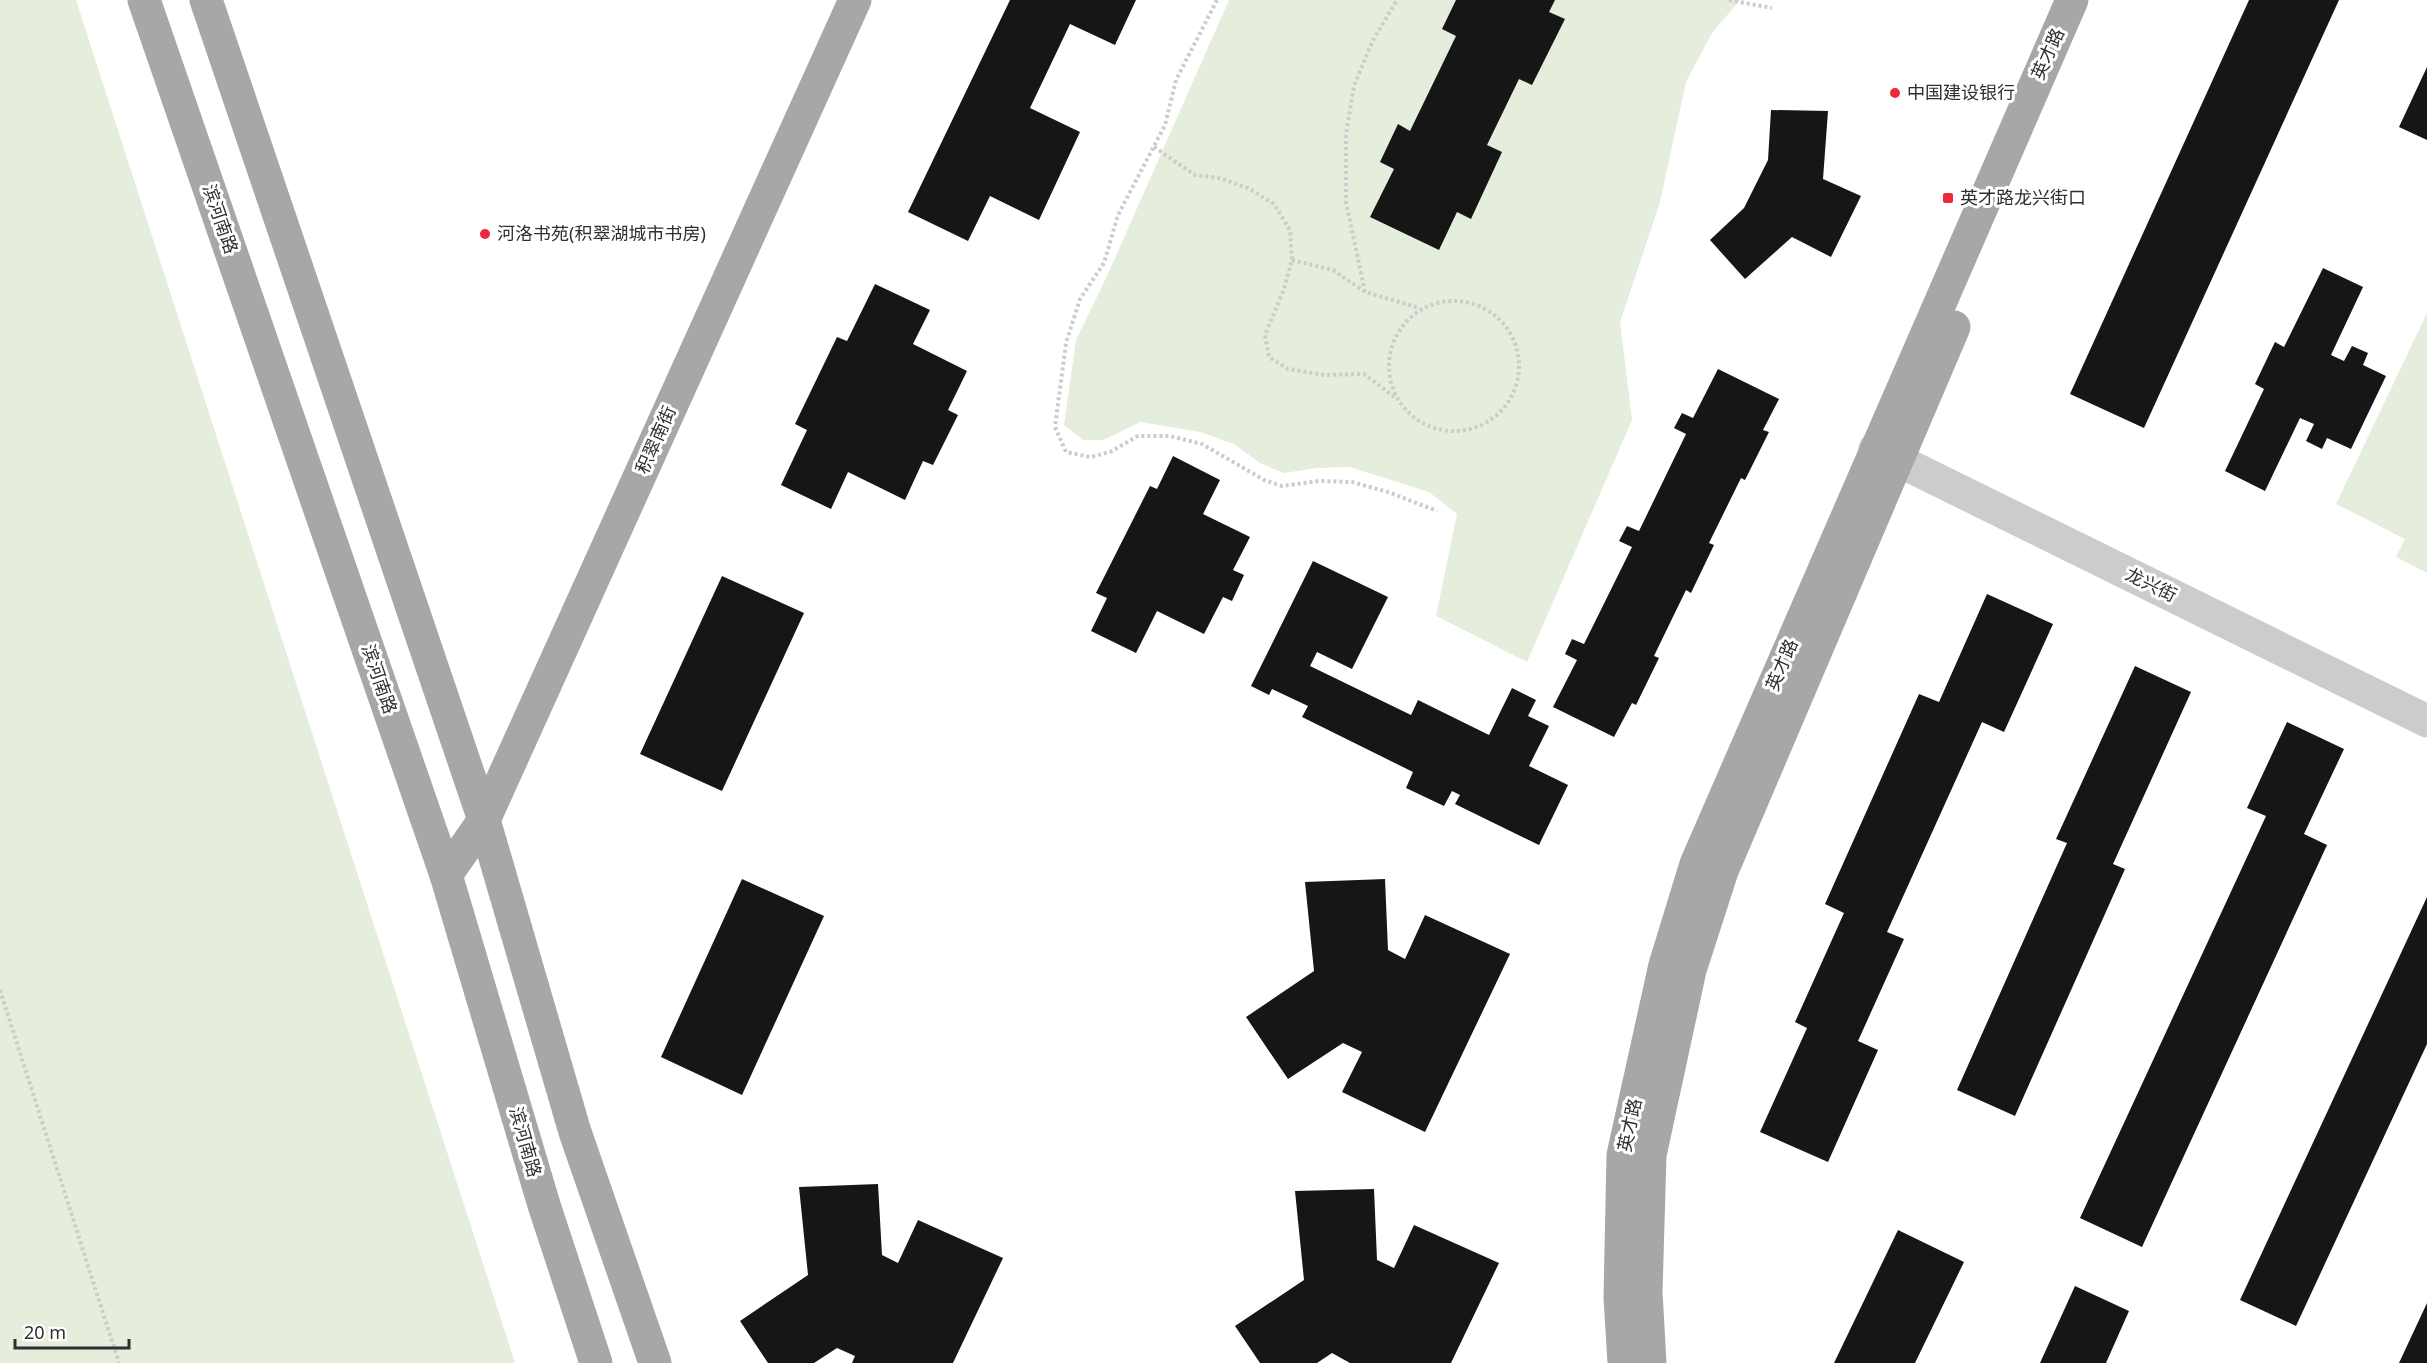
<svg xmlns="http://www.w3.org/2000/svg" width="2427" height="1363" font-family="'Noto Sans','Noto Sans SC',sans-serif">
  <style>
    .green { fill: #e5eddc }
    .building { fill: #161616 }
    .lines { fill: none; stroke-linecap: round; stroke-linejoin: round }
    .path { stroke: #ccc; stroke-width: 4; stroke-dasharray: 3 3; stroke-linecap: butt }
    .minor { stroke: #ccc; stroke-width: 33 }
    .major { stroke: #a7a7a7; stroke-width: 33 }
    .poi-dot { fill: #ee2939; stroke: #fff; stroke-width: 2 }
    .labels { text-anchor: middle; stroke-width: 6; stroke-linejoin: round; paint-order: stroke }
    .street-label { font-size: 18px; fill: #2f2f2f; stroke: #fff }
    .poi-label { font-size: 18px; fill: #2f2f2f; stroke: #fff; text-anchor: start }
  </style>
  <rect width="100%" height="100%" fill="#fff"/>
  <!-- green -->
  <g class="green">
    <polygon points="0,0 76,0 515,1363 0,1363"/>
    <polygon points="1229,0 1740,0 1712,33 1686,82 1660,202 1620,322 1632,420 1527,662 1436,616 1457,514 1429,492 1350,467 1317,468 1284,473 1260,463 1234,444 1200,432 1141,422 1103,440 1083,440 1064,425 1076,340 1108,274"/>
    <polygon points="2427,313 2427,573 2396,557 2405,539 2336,504"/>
  </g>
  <!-- building -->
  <g class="building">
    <polygon points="1010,0 1136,0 1115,45 1070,24 1030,108 1080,132 1039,220 990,196 968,241 908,212"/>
    <polygon points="1456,0 1555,0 1549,12 1565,19 1532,85 1519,79 1487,145 1502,152 1471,219 1457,212 1439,250 1370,217 1394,169 1380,162 1398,124 1410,131 1456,36 1442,29"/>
    <polygon points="2249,0 2339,0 2144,428 2070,394"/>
    <polygon points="2427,67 2427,140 2399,127"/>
    <polygon points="1771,110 1828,111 1823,179 1861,196 1831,257 1792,237 1745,279 1710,240 1744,208 1768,160"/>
    <polygon points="2323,268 2363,287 2331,355 2344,361 2352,346 2368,353 2363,365 2386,376 2351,449 2327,438 2322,449 2306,441 2314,424 2300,418 2265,491 2225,471 2264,389 2255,384 2275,342 2284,347"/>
    <polygon points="875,284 930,310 913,344 967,371 948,410 958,415 933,465 923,461 905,500 848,472 831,509 781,485 807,430 795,424 837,337 847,341"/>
    <polygon points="1718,369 1779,399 1763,430 1769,432 1745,480 1741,478 1709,543 1714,545 1691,593 1686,590 1669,625 1654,656 1659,658 1636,705 1632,703 1614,737 1553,707 1577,660 1565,654 1572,639 1584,644 1632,547 1619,541 1627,526 1639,531 1686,434 1674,428 1682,413 1693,418"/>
    <polygon points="1173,456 1220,480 1203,514 1250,537 1233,570 1244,575 1232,601 1223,597 1204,634 1157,611 1136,653 1091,631 1107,598 1096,593 1150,486 1157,489"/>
    <polygon points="1313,561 1388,597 1352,669 1317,652 1310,666 1411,715 1418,700 1489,735 1512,688 1536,700 1528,716 1549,726 1529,766 1568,785 1539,845 1455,804 1460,795 1452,791 1444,806 1406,788 1413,772 1302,717 1308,706 1272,689 1269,695 1251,686"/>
    <polygon points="722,576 804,613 722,791 640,754"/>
    <polygon points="1987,594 2053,624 2004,732 1982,722 1887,932 1904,939 1858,1041 1878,1050 1828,1162 1760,1132 1807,1028 1795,1022 1844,913 1825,904 1919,694 1939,702"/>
    <polygon points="2135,666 2191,692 2113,864 2125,869 2015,1116 1957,1090 2067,843 2056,839"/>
    <polygon points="2287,722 2344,749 2304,834 2327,845 2142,1247 2080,1218 2266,816 2247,808"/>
    <polygon points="742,879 824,916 742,1095 661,1057"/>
    <polygon points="1385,879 1388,950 1405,959 1425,915 1510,954 1425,1132 1342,1092 1362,1052 1343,1043 1288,1079 1246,1017 1314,971 1305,882"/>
    <polygon points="2427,897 2427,1044 2296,1326 2240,1300"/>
    <polygon points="878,1184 882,1255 898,1263 918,1220 1003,1258 953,1363 852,1363 855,1356 837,1348 814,1363 768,1363 740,1321 808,1275 799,1187"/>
    <polygon points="1374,1189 1377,1260 1394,1268 1414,1225 1499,1263 1451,1363 1350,1363 1332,1353 1317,1363 1260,1363 1235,1326 1304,1280 1295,1191"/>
    <polygon points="1898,1230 1964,1262 1915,1363 1834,1363"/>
    <polygon points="2075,1286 2129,1311 2106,1363 2040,1363"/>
    <polygon points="2427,1303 2427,1363 2399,1363"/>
  </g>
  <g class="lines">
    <!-- path -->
    <g class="path">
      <polyline points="1217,0 1176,80 1165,125 1118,215 1104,263 1080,299 1066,343 1055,427 1066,452 1090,457 1110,452 1138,436 1170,436 1202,444 1264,480 1282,486 1319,481 1352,482 1388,492 1437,511"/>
      <polyline points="1729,0 1772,8"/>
      <polyline points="1154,147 1195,175 1220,178 1248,188 1274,204 1290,230 1292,260 1284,289 1265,335 1269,357 1288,369 1324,375 1364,374 1397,399"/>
      <polyline points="1292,260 1333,270 1365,292 1420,308"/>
      <polyline points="1365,292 1346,202 1346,134 1354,86 1372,42 1397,0"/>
      <circle cx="1454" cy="366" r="65"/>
      <polyline points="0,990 119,1363"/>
    </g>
    <!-- minor -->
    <polyline class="minor" points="1875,449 2427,721"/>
    <!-- major -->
    <g class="major">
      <polyline points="144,0 446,875 544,1205 596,1363"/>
      <polyline points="206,0 484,820 575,1132 655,1363"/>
      <polyline points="446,875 484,820 855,0"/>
      <polyline points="1624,1363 1620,1297 1623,1155 1665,965 1696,864 2072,0"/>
      <polyline points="1650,1363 1646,1292 1650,1155 1690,970 1722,871 1954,327"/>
    </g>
  </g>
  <!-- markers -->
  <g class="poi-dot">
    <circle cx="1895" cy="93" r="6"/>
    <rect x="1942" y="192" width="12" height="12" rx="3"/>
    <circle cx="485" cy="234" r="6"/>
  </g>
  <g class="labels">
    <!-- street labels -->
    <g class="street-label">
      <text transform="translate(2048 54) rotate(-66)" y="6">英才路</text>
      <text transform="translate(220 219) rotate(71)" y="6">滨河南路</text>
      <text transform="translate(656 440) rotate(-66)" y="6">积翠南街</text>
      <text transform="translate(2151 585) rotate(26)" y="6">龙兴街</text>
      <text transform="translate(1782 665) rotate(-67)" y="6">英才路</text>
      <text transform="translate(379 679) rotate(71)" y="6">滨河南路</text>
      <text transform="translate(1630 1125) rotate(-78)" y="6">英才路</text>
      <text transform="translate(525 1142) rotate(74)" y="6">滨河南路</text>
    </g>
    <!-- poi labels -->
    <g class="poi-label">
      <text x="1907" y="99">中国建设银行</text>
      <text x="1960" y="204">英才路龙兴街口</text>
      <text x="497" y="240">河洛书苑(积翠湖城市书房)</text>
    </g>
  </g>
  <!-- scale -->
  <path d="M15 1339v9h114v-9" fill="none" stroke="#2f2f2f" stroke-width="3"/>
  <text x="24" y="1339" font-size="18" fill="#2f2f2f" stroke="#ffffff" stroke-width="4.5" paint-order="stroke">20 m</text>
</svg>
